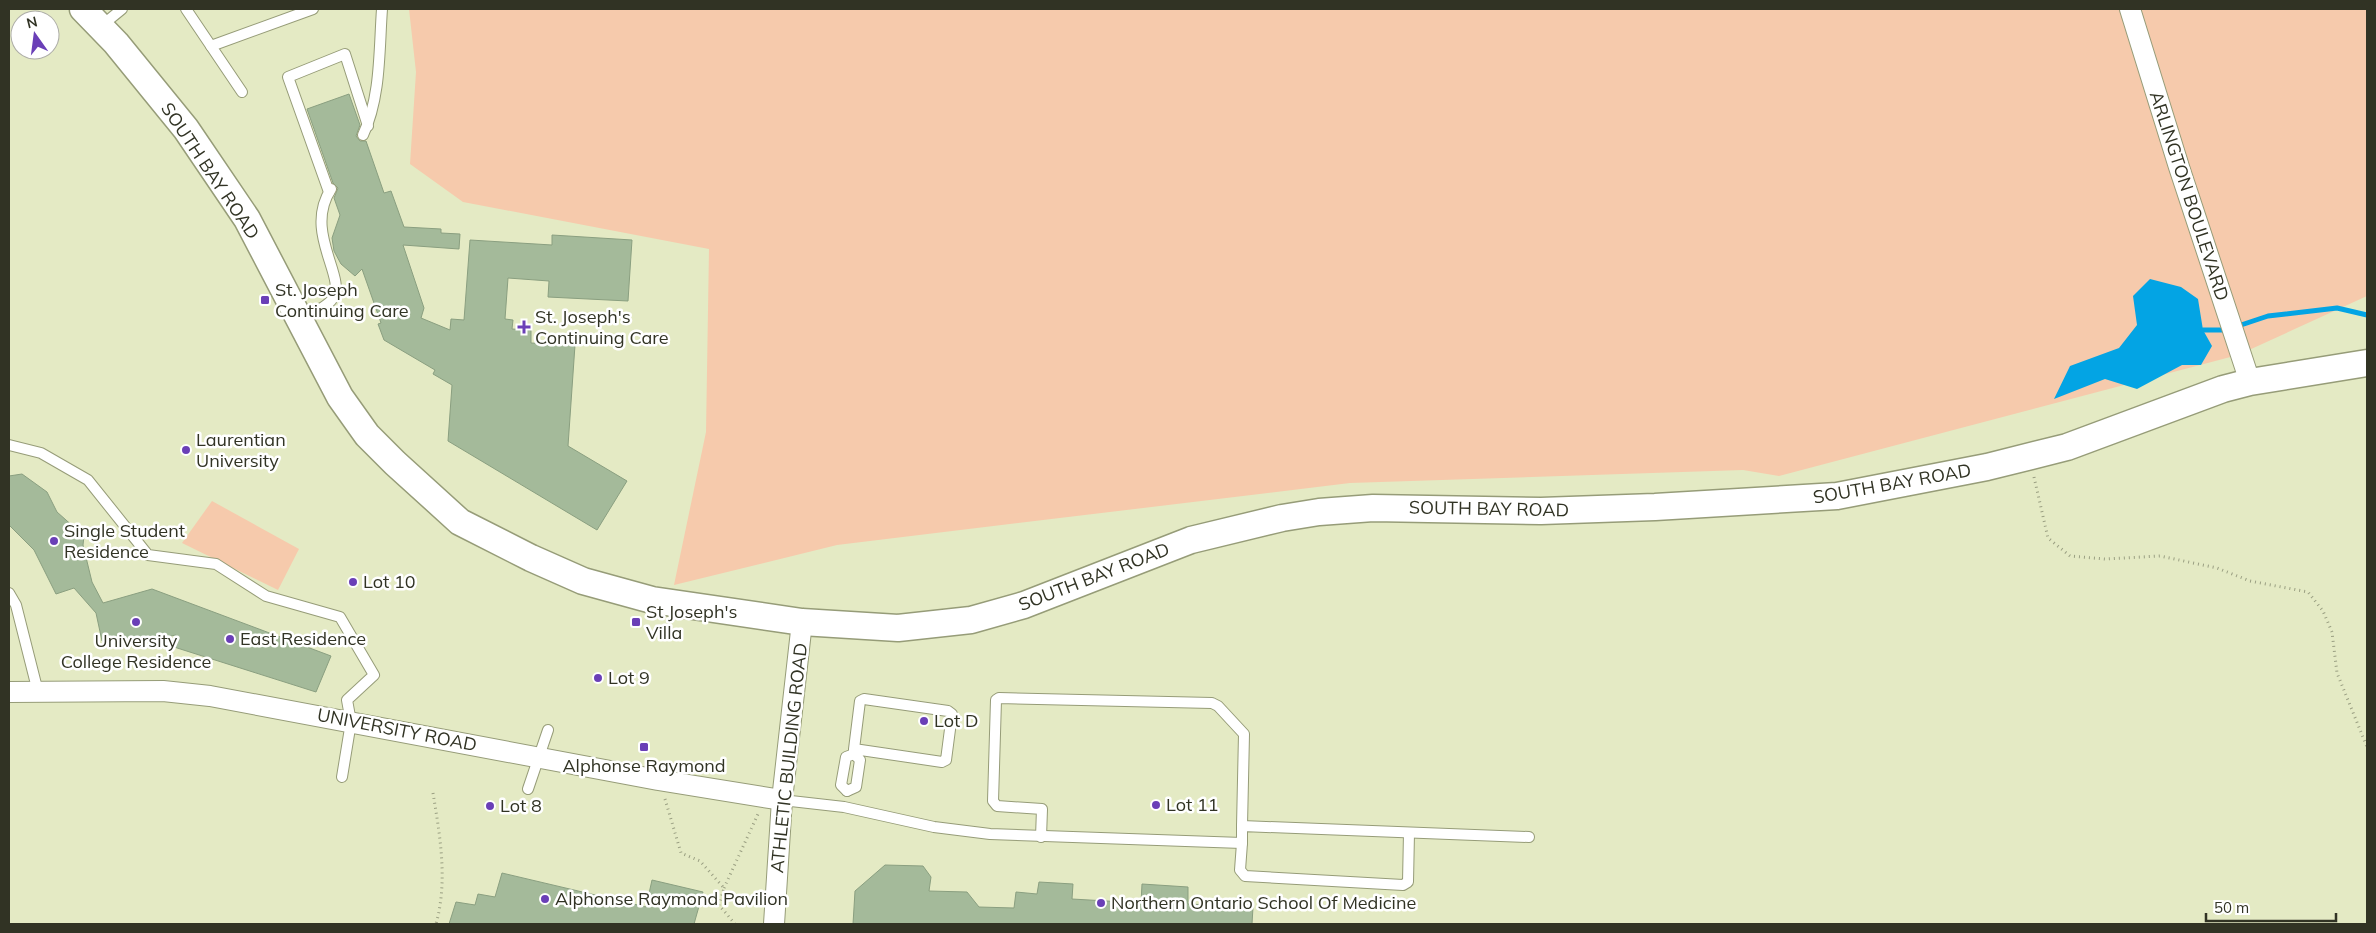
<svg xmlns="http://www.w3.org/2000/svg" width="2376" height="933" font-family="Mulish,sans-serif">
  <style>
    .green { fill: #f6caac }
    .water { fill: #03a4e4 }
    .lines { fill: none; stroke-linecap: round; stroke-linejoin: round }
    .stream { stroke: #03a4e4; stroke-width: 5 }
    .building { fill: #a4ba9a; stroke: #8a9f80 }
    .service-casing { stroke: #969c78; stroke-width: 12 }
    .minor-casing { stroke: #969c78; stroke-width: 22 }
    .tertiary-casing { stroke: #969c78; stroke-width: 29 }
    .path { stroke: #9a9f82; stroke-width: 3; stroke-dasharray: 1 4; stroke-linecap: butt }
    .service { stroke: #fff; stroke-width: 10 }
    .minor { stroke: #fff; stroke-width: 20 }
    .tertiary { stroke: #fff; stroke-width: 26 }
    .poi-dot { fill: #6a3fb7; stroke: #fff; stroke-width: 2 }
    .labels { text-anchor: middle; stroke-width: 5; stroke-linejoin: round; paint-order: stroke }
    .street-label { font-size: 18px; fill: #313324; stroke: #fff }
    .poi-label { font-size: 18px; fill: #313324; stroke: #fff; text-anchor: start }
  </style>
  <rect width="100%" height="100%" fill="#e4eac4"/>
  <!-- green -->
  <g class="green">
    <polygon points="409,9 2367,9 2367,296 2238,355 1779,476 1743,470 1350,483 837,545 674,585 706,432 709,249 463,202 410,164 416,72"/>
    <polygon points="212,501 299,549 278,590 182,543"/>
  </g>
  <!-- water -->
  <polygon class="water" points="2150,279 2181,287 2198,299 2203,330 2212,346 2201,365 2182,365 2137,389 2105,379 2054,399 2070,366 2119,348 2137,325 2133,296"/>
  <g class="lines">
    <!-- stream -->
    <g class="stream">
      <polyline points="2235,327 2268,316 2337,308 2367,315"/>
      <polyline points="2203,330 2227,330"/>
    </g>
  </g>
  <!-- building -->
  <g class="building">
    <polygon points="349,94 360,125 356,136 360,141 366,141 384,193 391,191 404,227 441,229 441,233 460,234 459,249 403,245 424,308 421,318 450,330 451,319 464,320 470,240 552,245 552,235 632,240 628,301 548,297 549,281 508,278 505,319 513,320 512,329 531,330 531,343 575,345 568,446 627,481 597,530 448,441 452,385 433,374 435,370 384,340 378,324 381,323 362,269 355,276 341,264 334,251 332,238 340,215 334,198 338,188 333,183 307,109"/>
    <polygon points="22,474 47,492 57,512 84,536 83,545 92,582 103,603 152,589 331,656 316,692 174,647 176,635 115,647 113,639 102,641 96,613 74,588 56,594 34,550 9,525 9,476"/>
    <polygon points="885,865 923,866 931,877 929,891 967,892 979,907 1014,908 1016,892 1037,894 1039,882 1073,884 1072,899 1141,903 1142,884 1188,887 1188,904 1253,907 1252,924 853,924 855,891"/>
    <polygon points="502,873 646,907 652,880 703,892 694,924 449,924 456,902 475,905 478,894 495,897"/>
  </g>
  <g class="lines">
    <defs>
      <g id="service">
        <polyline points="186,9 242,92"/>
        <polyline points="100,27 122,9"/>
        <polyline points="211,46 313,9"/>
        <path d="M363,135c18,-38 16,-85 19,-126"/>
        <polyline points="329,192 288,77 345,54 368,126"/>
        <path d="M299,319c10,-5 28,-11 34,-21 14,-21 -30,-66 -2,-109"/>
        <polyline points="9,445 41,453 88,480 148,555 216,564 266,596 340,617 374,675 347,700 351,722 342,777"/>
        <polyline points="9,593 16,605 38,692"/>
        <polyline points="528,789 548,730"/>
        <polyline points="847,791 856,787 860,760 854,754 854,749 860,701 864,699 948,711 952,714 946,760 942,762 854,749"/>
        <polyline points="847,791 841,785 846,757 854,754"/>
        <polyline points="782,800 844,807 934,827 990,834 1242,843 1242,826 1529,837"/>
        <polyline points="1041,837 1042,809 997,806 993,801 996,700 999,698 1212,703 1218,706 1244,734 1242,826"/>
        <polyline points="1242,843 1240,870 1245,876 1403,885 1408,882 1409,833"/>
      </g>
      <g id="minor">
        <polyline points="2130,9 2179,167 2250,382"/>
        <polyline points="9,692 163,691 210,696 658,780 782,800"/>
        <polyline points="774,924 782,800 802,622"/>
      </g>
      <polyline id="tertiary" points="83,9 116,43 186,129 247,219 340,397 367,435 395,463 460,522 531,558 583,581 652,600 802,622 898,628 971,620 1024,605 1191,540 1282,518 1319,512 1373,508 1541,511 1655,507 1837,496 1987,467 2067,447 2223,389 2250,382 2367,363"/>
    </defs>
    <!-- service casing -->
    <use href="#service" class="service-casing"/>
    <!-- minor casing -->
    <use href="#minor" class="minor-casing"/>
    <!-- tertiary casing -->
    <use href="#tertiary" class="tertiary-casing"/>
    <!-- path -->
    <g class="path">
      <polyline points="2034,477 2048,538 2070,556 2105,559 2160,556 2217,568 2250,581 2308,592 2323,611 2332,632 2337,673 2367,747"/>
      <path d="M433,793c7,43 15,88 3,131"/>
      <polyline points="665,799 681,853 700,861 724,888 719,905 735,924"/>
      <polyline points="724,888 758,814"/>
    </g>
    <!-- service -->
    <use href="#service" class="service"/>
    <!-- minor -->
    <use href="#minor" class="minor"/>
    <!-- tertiary -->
    <use href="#tertiary" class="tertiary"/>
  </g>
  <!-- markers -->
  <g class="poi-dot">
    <rect x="260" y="295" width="10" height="10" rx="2.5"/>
    <path d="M521.5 319.5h5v5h5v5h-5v5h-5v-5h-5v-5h5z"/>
    <circle cx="186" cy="450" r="5"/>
    <circle cx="54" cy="541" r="5"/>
    <circle cx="353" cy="582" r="5"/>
    <circle cx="136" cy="622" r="5"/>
    <rect x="631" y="617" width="10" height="10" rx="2.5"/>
    <circle cx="230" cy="639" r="5"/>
    <circle cx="598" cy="678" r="5"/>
    <circle cx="924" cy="721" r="5"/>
    <rect x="639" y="742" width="10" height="10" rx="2.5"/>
    <circle cx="1156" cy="805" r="5"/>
    <circle cx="490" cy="806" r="5"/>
    <circle cx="545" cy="899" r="5"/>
    <circle cx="1101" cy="903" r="5"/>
  </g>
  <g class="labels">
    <!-- street labels -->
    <g class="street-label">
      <text transform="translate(210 171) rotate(56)" y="6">SOUTH BAY ROAD</text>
      <text transform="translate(2189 196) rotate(72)" y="6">ARLINGTON BOULEVARD</text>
      <text transform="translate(1892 484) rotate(-10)" y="6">SOUTH BAY ROAD</text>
      <text transform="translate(1489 509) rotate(1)" y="6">SOUTH BAY ROAD</text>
      <text transform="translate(1094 577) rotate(-21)" y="6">SOUTH BAY ROAD</text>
      <text transform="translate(397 730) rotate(11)" y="6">UNIVERSITY ROAD</text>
      <text transform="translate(789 758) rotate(-84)" y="6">ATHLETIC BUILDING ROAD</text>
    </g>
    <!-- poi labels -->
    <g class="poi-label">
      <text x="275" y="296">St. Joseph<tspan x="275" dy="21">Continuing Care</tspan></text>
      <text x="535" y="323">St. Joseph's<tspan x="535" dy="21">Continuing Care</tspan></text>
      <text x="196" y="446">Laurentian<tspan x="196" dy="21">University</tspan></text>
      <text x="64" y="537">Single Student<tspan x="64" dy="21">Residence</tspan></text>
      <text x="363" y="588">Lot 10</text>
      <text x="646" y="618">St Joseph's<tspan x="646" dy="21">Villa</tspan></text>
      <text x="240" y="645">East Residence</text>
      <text x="136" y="647" text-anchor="middle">University<tspan x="136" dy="21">College Residence</tspan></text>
      <text x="608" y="684">Lot 9</text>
      <text x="934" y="727">Lot D</text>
      <text x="644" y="772" text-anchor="middle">Alphonse Raymond</text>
      <text x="1166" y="811">Lot 11</text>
      <text x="500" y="812">Lot 8</text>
      <text x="555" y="905">Alphonse Raymond Pavilion</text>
      <text x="1111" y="909">Northern Ontario School Of Medicine</text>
    </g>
  </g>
  <!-- border -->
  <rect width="2376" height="933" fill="none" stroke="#313324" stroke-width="20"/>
  <!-- north arrow -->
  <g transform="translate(35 35) rotate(346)"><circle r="24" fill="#ffffff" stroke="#adada7"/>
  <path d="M0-4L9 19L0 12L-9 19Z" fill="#6a3fb7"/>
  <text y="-8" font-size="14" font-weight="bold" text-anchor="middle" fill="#313324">N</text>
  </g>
  <!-- scale -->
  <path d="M2206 913v8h130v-8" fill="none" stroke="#313324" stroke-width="2.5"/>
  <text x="2214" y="913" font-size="15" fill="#313324" stroke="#ffffff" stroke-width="4" paint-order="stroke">50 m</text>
</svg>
